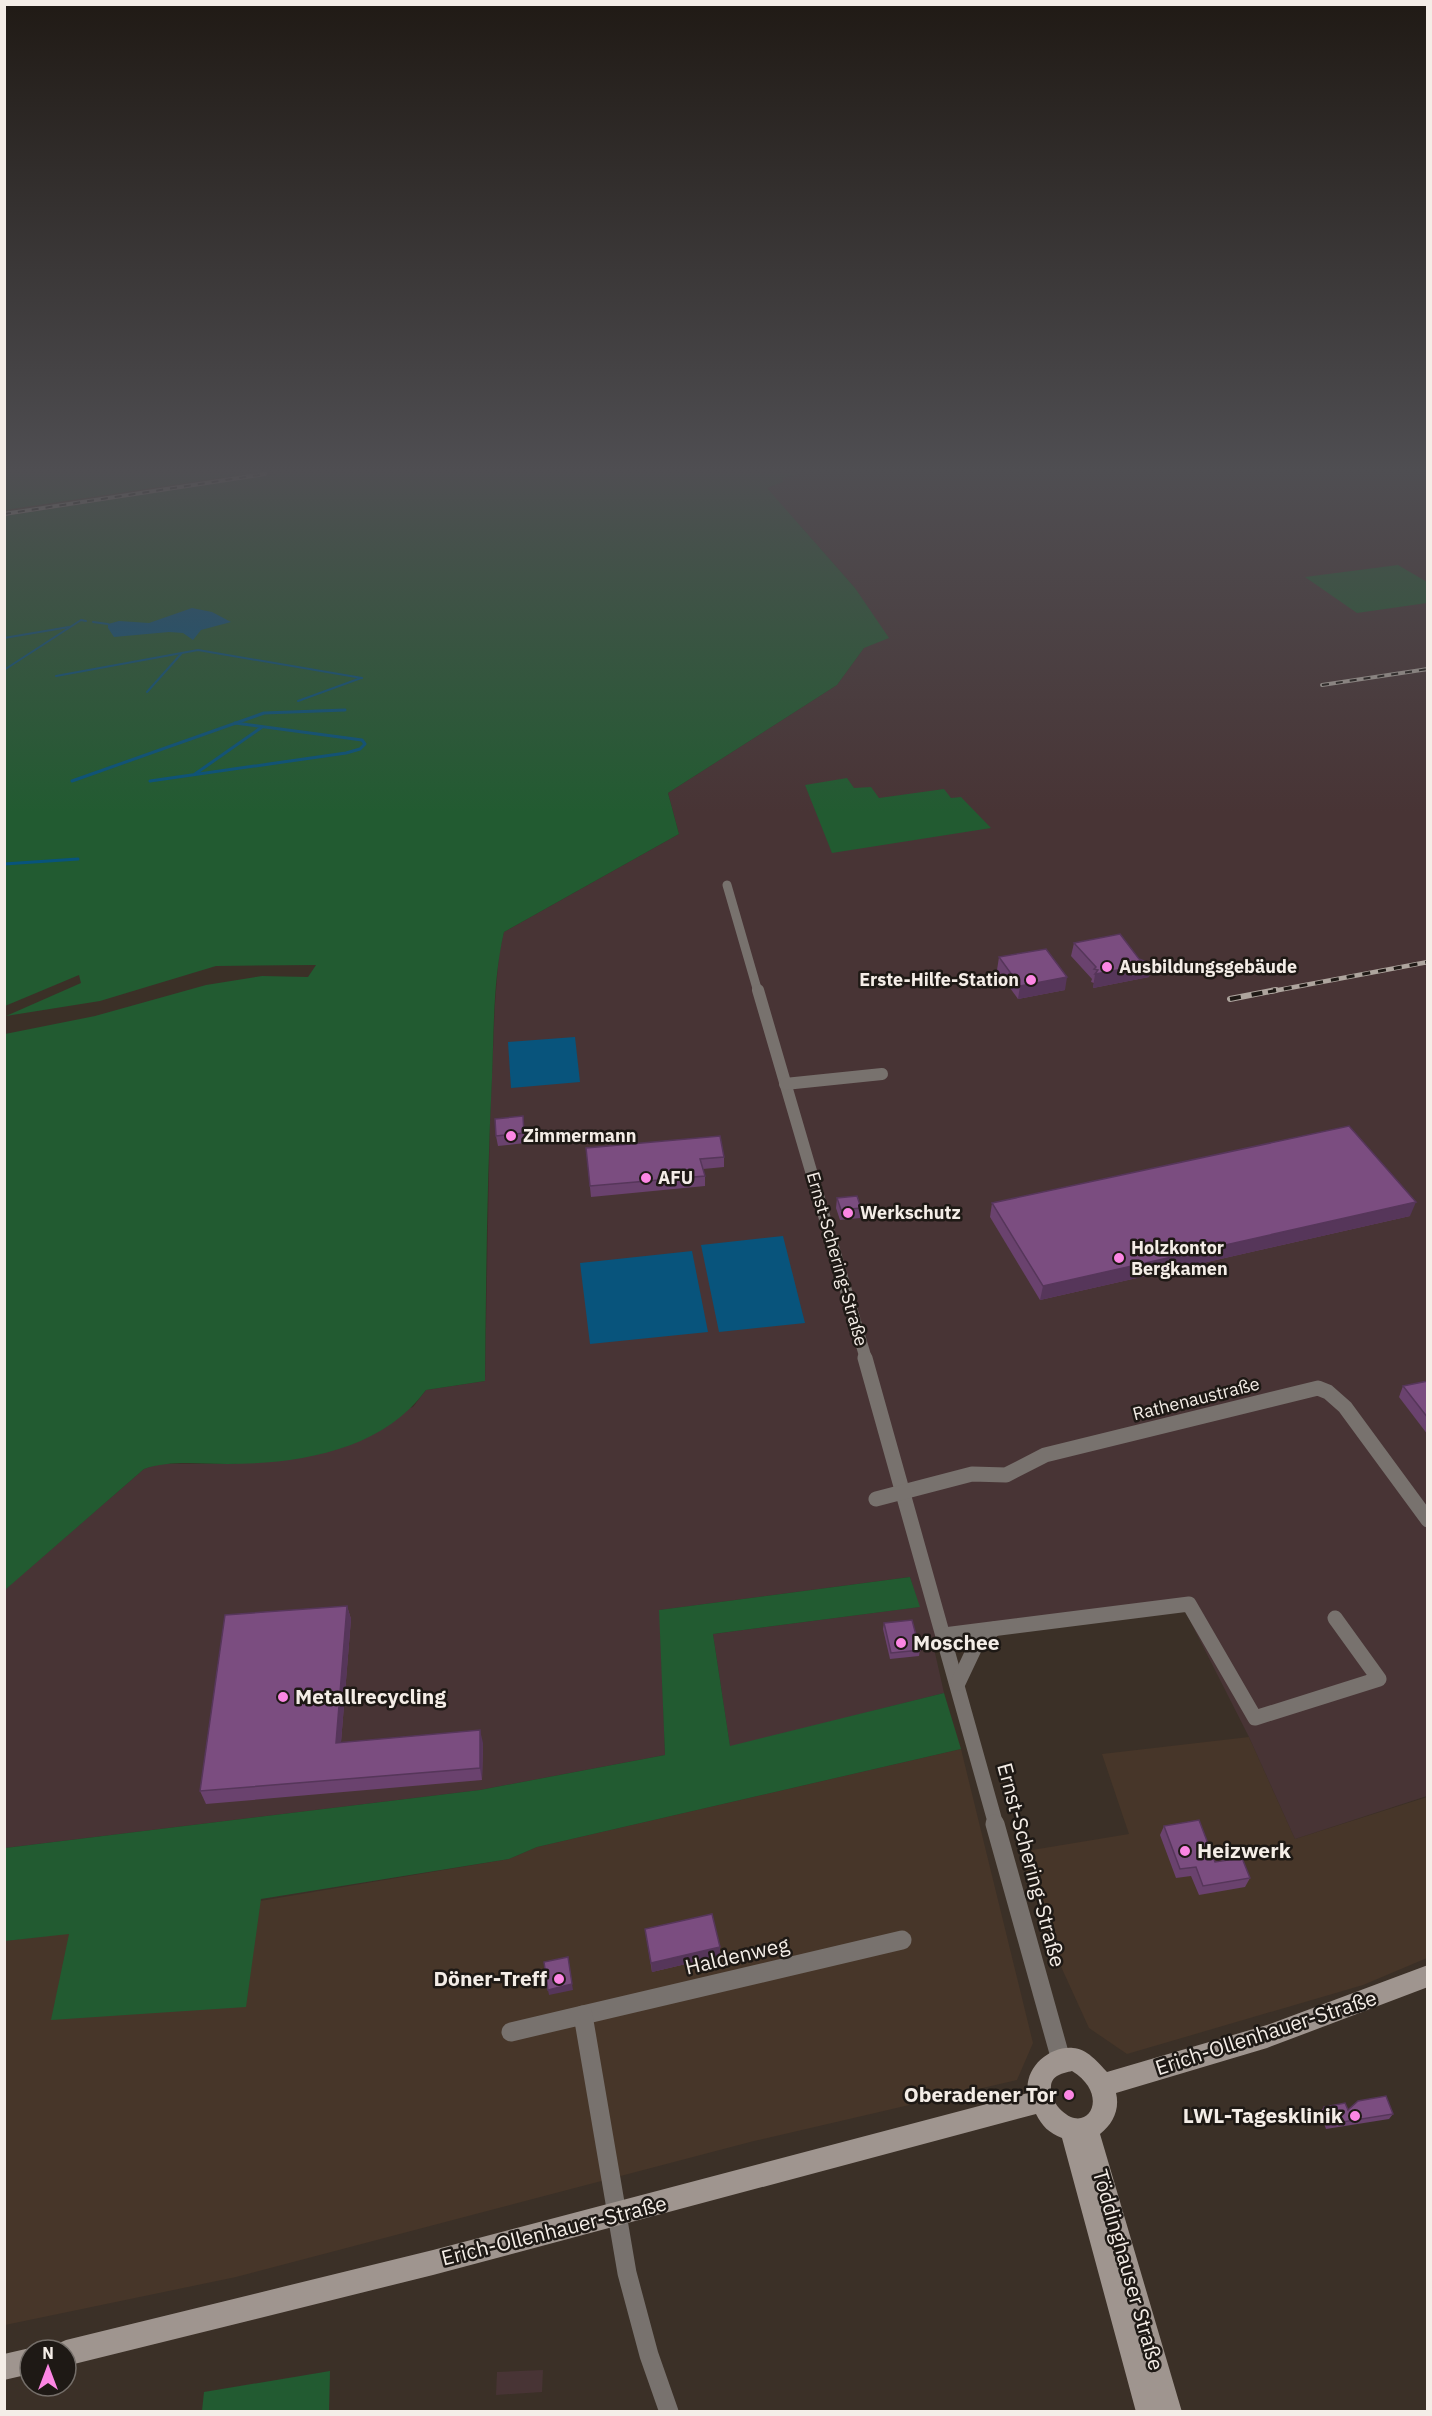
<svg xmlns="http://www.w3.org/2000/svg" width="1432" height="2416" font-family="'IBM Plex Sans',sans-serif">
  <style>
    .built { fill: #473629 }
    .industrial { fill: #483435 }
    .green { fill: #225b31 }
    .water { fill: #08547c }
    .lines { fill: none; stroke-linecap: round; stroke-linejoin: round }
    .stream-far1 { stroke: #08547c; stroke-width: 2 }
    .stream { stroke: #08547c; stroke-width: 3 }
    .street-far3 { stroke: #78726e; stroke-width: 9 }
    .street-far2 { stroke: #78726e; stroke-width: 12 }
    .street-far1 { stroke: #78726e; stroke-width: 15 }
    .street { stroke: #78726e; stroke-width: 19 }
    .secondary { fill: #9f958f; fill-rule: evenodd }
    .rail-far2-casing { stroke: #aea59e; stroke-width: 4 }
    .rail-far1-casing { stroke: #aea59e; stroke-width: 4.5 }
    .rail-casing { stroke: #aea59e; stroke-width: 6 }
    .rail-far2 { stroke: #1e1915; stroke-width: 2; stroke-dasharray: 7; stroke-linecap: butt }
    .rail-far1 { stroke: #1e1915; stroke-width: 3; stroke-dasharray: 8; stroke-linecap: butt }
    .rail { stroke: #1e1915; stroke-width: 4; stroke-dasharray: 11; stroke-linecap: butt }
    .wall { fill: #6a426e }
    .shaded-wall { fill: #56365a }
    .building { fill: #7b4d80; stroke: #56365a; stroke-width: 1.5 }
    .poi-dot { fill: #fc86e4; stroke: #1e1915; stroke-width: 2 }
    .labels { text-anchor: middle; stroke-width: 5; stroke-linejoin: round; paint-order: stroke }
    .poi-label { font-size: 18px; font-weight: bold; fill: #f4ede7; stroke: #1e1915; text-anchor: start }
    .street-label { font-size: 18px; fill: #f4ede7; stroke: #1e1915 }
    .near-poi-label { font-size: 21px; font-weight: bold; fill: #f4ede7; stroke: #1e1915; text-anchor: start }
    .near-street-label { font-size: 21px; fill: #f4ede7; stroke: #1e1915 }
  </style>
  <rect width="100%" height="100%" fill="#3b3027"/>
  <!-- built -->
  <g class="built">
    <polygon points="245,474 277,474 5,516 5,510"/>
    <polygon points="1249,1737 1295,1839 1427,1797 1427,1958 1363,1985 1127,2054 1089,2028 1048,1938 1020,1852 1129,1834 1102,1754"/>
    <polygon points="961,1749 1033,2043 1017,2080 754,2141 236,2277 5,2325 4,1941 69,1933 509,1859 537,1847"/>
  </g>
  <!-- industrial -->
  <g class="industrial">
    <polygon points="800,474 1427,474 1427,1796 1295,1839 1249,1737 1184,1609 933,1644 944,1693 730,1747 713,1634 919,1607 910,1577 660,1610 665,1755 480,1790 5,1848 4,1590 144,1469 158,1464 235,1464 413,1407 426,1390 485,1381 490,1121 495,1004 499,953 504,932 679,834 668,793 837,685 864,648 855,588 767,488 783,482 782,478"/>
    <polygon points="543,2370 542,2392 496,2395 497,2372"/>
  </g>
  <!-- green -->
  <g class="green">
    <polygon points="5,474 245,474 5,510"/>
    <path d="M277,474h523l-18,4 1,4 -16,6 88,100 34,50 -25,10 -27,37 -169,108 11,41 -175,98c-11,47 -10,98 -12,146 -5,101 -6,202 -7,303l-59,9c-44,61 -129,74 -199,74 -27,0 -57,-4 -83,5l-139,121v-556l90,-18 111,-31 56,-9 46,1 8,-12 -100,1 -116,35 -94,15 75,-33 -2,-8 -74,31v-490z"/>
    <polygon points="1398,565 1427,582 1427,603 1357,613 1305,577"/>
    <polygon points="847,778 854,788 871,787 879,798 944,789 951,798 961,797 991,828 832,853 805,785"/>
    <polygon points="910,1577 920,1607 713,1634 730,1746 944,1693 961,1749 537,1847 509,1859 261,1899 246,2007 51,2020 69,1934 5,1941 5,1848 480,1790 665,1755 659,1610"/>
    <polygon points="330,2371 329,2411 202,2411 204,2392"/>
  </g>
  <!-- water -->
  <g class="water">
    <polygon points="192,608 212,612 231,622 201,630 193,640 183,633 169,632 114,637 108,628 108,624 119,621 149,623"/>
    <polygon points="575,1037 580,1082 511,1088 508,1042"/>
    <polygon points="783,1236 805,1323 719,1332 701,1245"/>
    <polygon points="692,1251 708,1332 590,1344 580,1263"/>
  </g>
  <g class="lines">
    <!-- stream-far1 -->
    <g class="stream-far1">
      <polyline points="93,622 108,624"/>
      <polyline points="4,638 69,627"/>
      <polyline points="4,670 81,620 86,621"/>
      <polyline points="56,676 198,650 362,678"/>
      <polyline points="147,692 181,654"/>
      <polyline points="298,701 361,678"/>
    </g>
    <!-- stream -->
    <g class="stream">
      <polyline points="195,774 262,727"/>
      <polyline points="72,781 264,713 345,710"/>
      <polyline points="150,781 346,753 360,749 365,744 362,740 235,723"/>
      <polyline points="4,864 78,859"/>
    </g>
    <!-- street-far3 -->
    <polyline class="street-far3" points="727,885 758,992"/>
    <!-- street-far2 -->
    <g class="street-far2">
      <polyline points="758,990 866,1359"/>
      <polyline points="785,1084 882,1074"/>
    </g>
    <!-- street-far1 -->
    <g class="street-far1">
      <polyline points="865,1358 996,1825"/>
      <polyline points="876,1499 972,1474 1006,1475 1045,1455 1318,1388 1328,1392 1345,1407 1428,1520"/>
      <polyline points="944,1635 1189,1604 1255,1718 1379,1679 1335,1618"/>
      <polyline points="958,1683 976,1645 994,1629"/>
    </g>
    <!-- street -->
    <g class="street">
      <polyline points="995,1824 1061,2060"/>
      <polyline points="583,2015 902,1940"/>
      <polyline points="511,2032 583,2015 627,2273 649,2355 669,2412"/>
    </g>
    <!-- secondary -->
    <g class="secondary">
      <path d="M1428,1965v22l-161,61 -151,45c4,16 -3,31 -16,41l82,278h-46l-74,-274c-13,-5 -20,-12 -26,-24l-603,161 -367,91v-16h-12l3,-6 9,-4 367,-90 595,-157c-4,-25 21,-47 45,-45 13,0 26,15 34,24l160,-47zM1072,2071c39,24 16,64 -10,40 -7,-6 -12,-16 -11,-25 1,-11 12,-13 21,-15z"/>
      <polygon points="30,2348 35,2350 30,2350 30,2374 4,2380 4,2354"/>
    </g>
    <defs>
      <g id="rail-far2">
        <polyline points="4,514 265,474"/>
        <polyline points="1322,685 1428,669"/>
      </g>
      <polyline id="rail-far1" points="1268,992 1428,962"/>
      <polyline id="rail" points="1230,999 1276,990"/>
    </defs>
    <!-- rail-far2 casing -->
    <use href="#rail-far2" class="rail-far2-casing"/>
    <!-- rail-far1 casing -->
    <use href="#rail-far1" class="rail-far1-casing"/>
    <!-- rail casing -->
    <use href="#rail" class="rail-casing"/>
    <!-- rail-far2 -->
    <use href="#rail-far2" class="rail-far2"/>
    <!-- rail-far1 -->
    <use href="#rail-far1" class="rail-far1"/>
    <!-- rail -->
    <use href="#rail" class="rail"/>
  </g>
  <!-- wall -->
  <g class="wall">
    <polygon points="1074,943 1149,977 1093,988 1094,983 1091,982 1092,979 1071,956"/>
    <polygon points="999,957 1065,990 1018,999 997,970"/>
    <polygon points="523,1116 525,1143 498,1146 496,1136"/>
    <polygon points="586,1148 724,1157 724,1167 703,1169 705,1176 705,1186 591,1197"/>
    <polygon points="837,1198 861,1208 860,1218 840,1220 836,1208"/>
    <polygon points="992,1203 1410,1216 1040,1300 990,1217"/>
    <polygon points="1428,1381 1428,1435 1399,1397 1403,1386"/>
    <polygon points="347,1606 351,1619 341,1742 483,1743 482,1780 206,1804 200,1791"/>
    <polygon points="884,1623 920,1650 919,1656 890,1659 883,1629"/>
    <polygon points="1164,1826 1215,1862 1250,1878 1245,1887 1199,1895 1191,1876 1176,1878 1160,1835"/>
    <polygon points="645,1929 720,1956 652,1972"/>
    <polygon points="1324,2107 1348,2110 1393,2114 1389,2119 1326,2129 1320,2112"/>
  </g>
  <!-- shaded-wall -->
  <g class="shaded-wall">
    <polygon points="1152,964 1149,977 1093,988 1095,974"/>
    <polygon points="1067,977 1065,990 1018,999 1020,986"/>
    <polygon points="1416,1202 1410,1216 1040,1300 1043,1286"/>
    <polygon points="347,1606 351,1619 340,1755 336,1743"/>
    <polygon points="480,1730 483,1743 482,1780 480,1768"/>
    <polygon points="720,1947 720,1956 652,1972 651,1963"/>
    <polygon points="572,1984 573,1990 549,1995 548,1990"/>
  </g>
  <!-- building -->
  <g class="building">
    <polygon points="1120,934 1139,959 1152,964 1095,974 1098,970 1094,969 1096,967 1074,943"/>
    <polygon points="1046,949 1067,977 1020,986 999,957"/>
    <polygon points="523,1116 524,1133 496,1136 495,1119"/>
    <polygon points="1349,1126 1416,1202 1043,1286 992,1203"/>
    <polygon points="720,1136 724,1157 700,1159 705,1176 590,1186 586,1148"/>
    <polygon points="857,1196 861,1208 841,1210 837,1198"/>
    <polygon points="1428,1381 1428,1418 1403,1386"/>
    <polygon points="347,1606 336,1743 480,1730 480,1768 200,1791 225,1615"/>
    <polygon points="912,1620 920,1650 891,1653 884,1623"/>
    <polygon points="1199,1820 1215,1862 1242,1858 1250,1878 1203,1886 1196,1867 1180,1869 1164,1826"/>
    <polygon points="712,1914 720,1947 651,1963 645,1929"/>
    <polygon points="568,1957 572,1984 548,1990 544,1962"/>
    <polygon points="1386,2096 1393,2114 1330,2124 1324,2107 1345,2103 1348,2110 1358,2101"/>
  </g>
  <!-- sky -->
  <linearGradient id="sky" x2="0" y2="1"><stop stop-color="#201a15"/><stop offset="0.58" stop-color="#4f4e52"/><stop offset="1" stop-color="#4f4e52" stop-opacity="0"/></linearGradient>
  <rect width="1432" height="812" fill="url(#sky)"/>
  <!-- markers -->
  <g class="poi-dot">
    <circle cx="1107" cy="967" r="6"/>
    <circle cx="1031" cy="980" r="6"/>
    <circle cx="511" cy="1136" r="6"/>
    <circle cx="646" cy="1178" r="6"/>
    <circle cx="848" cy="1213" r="6"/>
    <circle cx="1119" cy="1258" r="6"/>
    <circle cx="901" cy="1643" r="6"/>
    <circle cx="283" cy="1697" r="6"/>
    <circle cx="1185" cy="1851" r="6"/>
    <circle cx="559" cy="1979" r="6"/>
    <circle cx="1069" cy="2095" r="6"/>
    <circle cx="1355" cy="2116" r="6"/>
  </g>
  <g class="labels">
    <!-- poi labels -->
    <g class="poi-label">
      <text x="1119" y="973">Ausbildungsgebäude</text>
      <text x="1019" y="986" text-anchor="end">Erste-Hilfe-Station</text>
      <text x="523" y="1142">Zimmermann</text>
      <text x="658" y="1184">AFU</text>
      <text x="860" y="1219">Werkschutz</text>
      <text x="1131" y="1254">Holzkontor<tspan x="1131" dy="21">Bergkamen</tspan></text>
    </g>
    <!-- street labels -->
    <g class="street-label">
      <text transform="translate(837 1259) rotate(74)" y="6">Ernst-Schering-Straße</text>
      <text transform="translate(1196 1399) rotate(-14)" y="6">Rathenaustraße</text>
    </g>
    <!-- near-poi labels -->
    <g class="near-poi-label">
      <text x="913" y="1650">Moschee</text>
      <text x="295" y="1704">Metallrecycling</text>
      <text x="1197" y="1858">Heizwerk</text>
      <text x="547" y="1986" text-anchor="end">Döner-Treff</text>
      <text x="1057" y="2102" text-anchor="end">Oberadener Tor</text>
      <text x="1343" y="2123" text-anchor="end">LWL-Tagesklinik</text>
    </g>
    <!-- near-street labels -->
    <g class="near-street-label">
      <text transform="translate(1031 1865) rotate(75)" y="7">Ernst-Schering-Straße</text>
      <text transform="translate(737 1956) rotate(-13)" y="7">Haldenweg</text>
      <text transform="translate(1266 2033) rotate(-18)" y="7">Erich-Ollenhauer-Straße</text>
      <text transform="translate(554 2231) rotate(-14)" y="7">Erich-Ollenhauer-Straße</text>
      <text transform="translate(1128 2270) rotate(74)" y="7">Töddinghauser Straße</text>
    </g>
  </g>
  <!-- border -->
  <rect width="1432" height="2416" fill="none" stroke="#f4ede7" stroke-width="12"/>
  <!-- north arrow -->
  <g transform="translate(48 2368)"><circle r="28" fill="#1e1915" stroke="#746e69" stroke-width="1.5"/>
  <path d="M0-4.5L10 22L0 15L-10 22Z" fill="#fc86e4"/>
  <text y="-9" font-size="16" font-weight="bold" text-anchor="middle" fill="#f4ede7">N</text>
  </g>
</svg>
